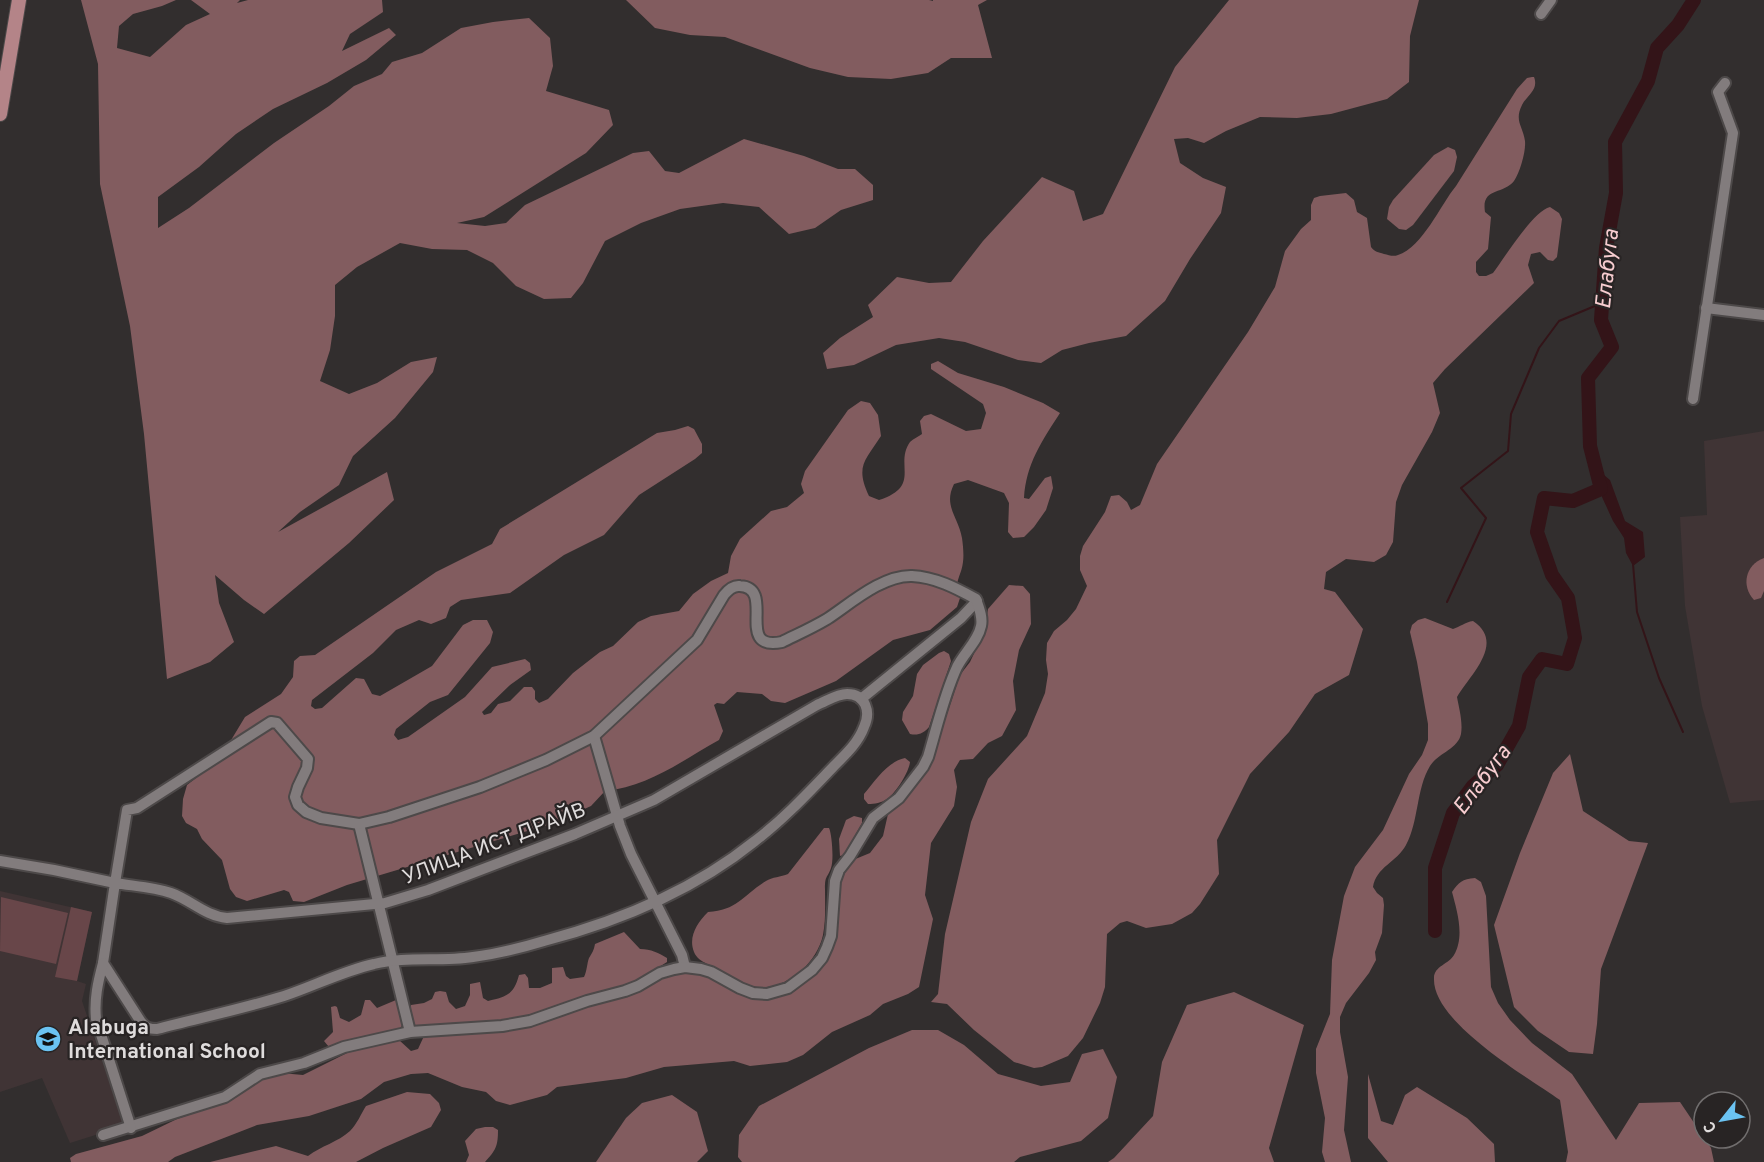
<svg xmlns="http://www.w3.org/2000/svg" width="1764" height="1162" font-family="Overpass,sans-serif">
  <style>
    .built { fill: #403435 }
    .green { fill: #684649 }
    .forest { fill: #825c5f }
    .water { fill: #331418 }
    .lines { fill: none; stroke-linecap: round; stroke-linejoin: round }
    .stream { stroke: #331418; stroke-width: 2 }
    .river { stroke: #331418; stroke-width: 14 }
    .minor-casing { stroke: #4d4949; stroke-width: 14 }
    .major-casing { stroke: #4d4949; stroke-width: 16 }
    .minor { stroke: #827c7d; stroke-width: 10 }
    .major { stroke: #b48488; stroke-width: 14 }
    .labels { text-anchor: middle; stroke-width: 4.5; stroke-linejoin: round; paint-order: stroke }
    .street-label { font-size: 21px; fill: #dfdcdc; stroke: #282424 }
    .poi-label { font-size: 21px; font-weight: bold; fill: #dfdcdc; stroke: #282424; text-anchor: start }
    .water-label { font-size: 22px; font-style: italic; fill: #f8cdd0; stroke: #282424 }
  </style>
  <rect width="100%" height="100%" fill="#322e2e"/>
  <!-- built -->
  <g class="built">
    <polygon points="1764,431 1764,800 1730,803 1702,706 1685,606 1680,517 1707,515 1704,441"/>
    <polygon points="0,891 92,912 77,981 86,984 82,1001 124,1126 70,1143 42,1078 0,1092"/>
  </g>
  <!-- green -->
  <g class="green">
    <polygon points="1,897 68,913 56,964 0,951"/>
    <polygon points="71,907 92,912 77,981 55,977"/>
  </g>
  <!-- forest -->
  <g class="forest">
    <polygon points="81,0 176,0 162,6 133,14 119,26 117,48 150,57 186,25 210,14 191,0 240,0 237,3 248,0 382,0 383,12 350,34 342,51 389,28 396,35 366,60 327,83 273,109 236,134 199,167 158,197 158,228 189,208 274,143 329,106 354,86 382,74 392,62 422,53 461,28 493,22 529,18 550,38 553,66 546,91 609,110 613,125 586,153 484,217 457,223 485,226 506,223 525,205 633,153 649,151 665,171 679,173 744,139 804,156 838,169 855,169 873,185 873,200 841,210 815,228 789,234 759,207 723,203 680,209 641,223 605,241 583,283 571,298 544,299 516,286 493,263 467,250 432,249 400,243 357,267 335,285 335,316 330,350 320,381 349,394 377,383 411,362 437,357 433,372 395,418 353,456 339,485 300,512 278,532 387,472 394,500 349,543 264,614 244,600 215,575 219,603 234,642 210,662 167,679 144,434 130,326 100,184 98,64"/>
    <polygon points="626,0 929,0 933,1 933,0 987,0 978,5 992,58 951,58 928,73 891,79 848,77 810,68 725,37 690,35 655,28"/>
    <polygon points="1229,0 1419,0 1410,36 1409,82 1387,99 1331,114 1297,118 1260,117 1226,131 1204,143 1188,138 1174,139 1180,163 1203,178 1226,187 1221,213 1190,259 1165,301 1126,336 1089,343 1062,350 1041,363 1018,360 965,342 939,338 896,345 854,365 827,369 823,353 840,338 873,317 868,305 897,277 929,283 951,282 983,241 1042,177 1074,191 1083,221 1103,214 1175,67"/>
    <path d="M1532,77h2c5,13 -7,18 -12,28 -8,16 1,21 3,36 1,11 -5,31 -11,40 -11,14 -33,6 -29,31l6,5 -3,32 -12,13v10l3,4h7l7,-3c12,-16 40,-62 57,-66l9,6 3,6 -5,38 -4,4 -5,-1 -8,-8 -9,2 -3,11 6,18 -89,86 -12,14 7,30 -8,19 -30,53 -6,17 -3,40 -7,13 -12,7 -28,-3 -20,13 -2,17 11,3 28,37 -14,46 -34,19 -26,38 -39,42 -33,66 2,34 -19,30 -8,9 -20,11 -26,4 -19,-7 -7,2 -13,11 -2,53 -5,16 -17,35 -15,18 -26,11 -8,1 -20,-6 -40,-32 -27,-26 -16,-2 7,-8 7,-60 26,-112 17,-43 39,-43 18,-43 3,-19 -2,-14 1,-17 7,-12 13,-11 9,-11 11,-23 -7,-16v-14l3,-10 22,-34 6,-16 8,-1 8,7 4,8 9,-5 17,-41 91,-132 27,-45 10,-36 16,-22 10,-9v-15l3,-7 6,-2 26,-3 8,7 3,12 10,6 4,29c4,5 7,5 13,7 5,1 9,3 14,1 24,-7 43,-51 58,-69l61,-97 10,-11z"/>
    <polygon points="1448,147 1455,150 1457,157 1454,171 1413,225 1406,230 1399,229 1387,219 1389,207 1393,200 1434,155"/>
    <path d="M938,361l20,12 46,14 39,16 17,10c-18,28 -34,51 -36,85l5,1 16,-21 6,-2 2,12 -7,22 -12,17 -10,10 -11,1 -5,-6 1,-29 -5,-10 -36,-13 -14,4c-11,22 4,32 8,54 1,7 2,17 1,24 -2,16 -10,19 -3,36l-3,9 -27,23 -37,10 -57,41 -51,22 -14,-2 -9,-7 -25,-2 -13,12 -7,-1 -3,2 9,26 -4,9c-36,20 -71,47 -114,51l-14,15 -40,18 -204,61 -43,17 -11,-1 -4,-9 -5,-2 -37,11 -11,-4 -6,-8 -8,-29 -20,-21 -5,-10 -11,-6 -4,-7 1,-17 4,-14 32,-25 26,-43 36,-23 12,-17 1,-16 6,-5 15,-1 121,-83 56,-28 8,-15 157,-96 18,-3 13,-4 6,3 8,15v9l-7,6 -56,36 -35,40 -40,20 -54,38 -49,7 -11,7 -4,11 -15,6 -12,-4 -23,10 -23,23 -61,47 -1,6 4,3 7,-1 34,-30 8,1 8,15 8,2 52,-30 31,-41 10,-5h14l6,12 -3,11 -42,52 -18,7 -34,27 -2,6 4,5 10,-3 57,-40 27,-30 33,-8 5,4 1,7 -21,15 -28,27 2,3 7,-2 7,-9 12,-3 14,-14h8l3,4v8l4,4 9,-4 25,-26 27,-21 13,-6 25,-24 13,-6 28,-5 14,-17 18,-13 17,-8 3,-17 9,-17 31,-28 16,-4 17,-14 -3,-9 4,-13 43,-61 13,-9 9,2 8,12 3,21c-16,25 -26,30 -12,60l10,4c43,-14 15,-35 31,-58 3,-3 9,-6 12,-8l-2,-13 4,-5 7,-2 35,17 15,-2 5,-16 -3,-9 -52,-35v-5z"/>
    <path d="M1764,558v33l-3,7 -7,2c-13,-14 -9,-35 10,-42z"/>
    <polygon points="1009,585 1023,586 1030,594 1031,624 1019,650 1013,681 1016,710 1002,736 988,743 973,759 960,760 954,770 957,787 954,806 931,843 925,895 933,919 919,987 908,994 883,1004 870,1015 832,1032 803,1055 787,1062 750,1066 734,1061 664,1067 626,1078 557,1087 547,1095 510,1105 496,1101 486,1092 462,1087 428,1073 411,1074 384,1082 361,1099 309,1116 257,1125 175,1157 168,1162 71,1162 70,1158 76,1154 142,1136 177,1119 232,1100 260,1081 281,1073 303,1075 355,1049 399,1040 411,1051 418,1049 424,1036 586,1006 619,998 675,973 704,975 737,993 754,999 772,998 795,991 815,974 826,960 841,876 853,860 870,853 883,836 888,814 901,802 921,778 932,759 960,675 970,662 988,624 987,615 988,609"/>
    <path d="M1425,618l28,11c7,-2 12,-7 20,-8 33,22 -3,54 -16,76 2,11 6,25 4,37 -3,15 -23,19 -31,32 -14,23 -11,55 -24,79 -9,17 -30,22 -33,42l4,6 6,5 1,7 -2,28 -7,19 1,8 -7,13 -23,30 -6,14v15l8,45 -4,53 7,32h-26l-3,-10 3,-34 -9,-45v-24l14,-35 2,-54 12,-64 11,-29 28,-37 26,-56 13,-19 6,-15v-16l-11,-62 -7,-30 2,-7 6,-5z"/>
    <path d="M944,651l5,3 2,7 -22,66c-5,6 -11,9 -19,7l-8,-14 1,-8 10,-16 4,-22 6,-9 16,-12z"/>
    <polygon points="1570,754 1583,811 1629,841 1648,843 1601,969 1597,1024 1593,1054 1569,1052 1538,1031 1514,1007 1494,925 1520,853 1553,773"/>
    <path d="M905,758l5,4c-1,10 -14,31 -23,37 -6,4 -12,5 -19,5l-4,-5v-5c12,-14 23,-32 41,-36z"/>
    <polygon points="854,816 862,818 862,823 844,855 840,856 839,839 846,820"/>
    <path d="M824,828h5c3,6 5,33 2,40 -4,11 -6,7 -6,21 0,15 1,31 -2,46 -6,28 -36,55 -66,52 -13,-2 -23,-8 -33,-15 -10,-7 -25,-8 -30,-20 -6,-15 3,-29 14,-40 30,-2 34,-16 58,-31 6,-4 15,-4 22,-7z"/>
    <path d="M1475,878l6,4 5,14 5,91 7,16 12,17 22,23 40,31 44,66 23,-37 41,-1 31,46 3,14h-148l2,-10 -8,-52c-33,-23 -128,-78 -126,-122 0,-12 15,-14 20,-23 11,-19 3,-44 -2,-63 7,-10 10,-13 23,-14z"/>
    <path d="M624,932l16,17c11,0 19,4 27,9v4l-35,22 -102,34 -28,5 -86,4c-5,-5 -7,-15 -5,-22l13,-2 8,-4 3,-7 5,-1 6,1 3,10 7,7 9,-3 5,-11v-11l10,-2 3,16 5,3c19,-4 26,-7 31,-26l6,-1 3,4 1,10h11l12,-5v-15l11,-1 3,9 4,3 14,-2c3,-6 3,-14 5,-19 3,-5 5,-8 6,-14z"/>
    <polygon points="1234,992 1304,1025 1269,1148 1274,1162 1108,1162 1114,1158 1153,1116 1162,1062 1187,1005"/>
    <polygon points="365,1000 370,1000 377,1008 396,1000 402,1026 398,1030 329,1047 324,1041 333,1032 331,1007 335,1006 337,1007 340,1018 349,1022 361,1015"/>
    <polygon points="912,1030 938,1030 964,1045 998,1074 1041,1086 1070,1082 1082,1054 1103,1049 1117,1077 1108,1118 1081,1141 1020,1157 1014,1162 742,1162 738,1157 739,1135 759,1106 869,1048"/>
    <polygon points="1368,1074 1381,1121 1393,1125 1405,1095 1417,1087 1467,1118 1494,1144 1495,1162 1388,1162 1368,1138"/>
    <path d="M407,1092l23,2 9,9 2,7 -10,17 -48,21 -27,14h-146l66,-16 32,10c13,-10 30,-14 42,-25 7,-7 11,-17 16,-25z"/>
    <polygon points="672,1095 697,1112 708,1151 697,1162 596,1162 626,1118 642,1103"/>
    <path d="M485,1127h8l5,3c0,16 -2,20 -13,32h-19l3,-7 -4,-14 11,-12z"/>
  </g>
  <!-- water -->
  <polygon class="water" points="1604,475 1610,480 1625,521 1643,532 1645,557 1633,566 1626,553 1624,538 1613,521 1602,497 1601,489"/>
  <g class="lines">
    <!-- stream -->
    <g class="stream">
      <polyline points="1633,564 1637,612 1659,678 1683,732"/>
      <polyline points="1447,602 1486,518 1461,488 1508,451 1511,414 1539,348 1559,321 1602,303"/>
    </g>
    <!-- river -->
    <polyline class="river" points="1435,931 1435,868 1453,813 1473,786 1497,765 1519,726 1529,677 1542,659 1567,664 1575,638 1568,598 1552,575 1537,532 1544,498 1573,501 1601,489 1590,446 1588,378 1612,347 1601,320 1606,248 1616,193 1615,142 1648,81 1657,48 1678,25 1694,0"/>
    <defs>
      <g id="minor">
        <polyline points="1541,14 1551,0"/>
        <polyline points="1706,308 1764,315"/>
        <polyline points="1693,399 1733,133 1718,92 1725,83"/>
        <polyline points="861,699 961,618 977,601"/>
        <polyline points="594,736 620,826 631,854 682,955 685,967"/>
        <polyline points="359,824 410,1032"/>
        <path d="M0,861l54,9 61,13 -12,80 38,59c5,6 8,7 16,7 42,-11 85,-20 127,-33 30,-10 59,-25 90,-32 32,-8 66,-2 99,-7 24,-3 48,-9 71,-16 76,-20 149,-50 211,-100 29,-22 54,-49 79,-75 12,-12 24,-23 30,-39 7,-15 2,-33 -17,-33 -10,0 -20,7 -30,11l-163,95 -79,34 -147,56 -43,13 -158,15c-22,-2 -36,-18 -56,-25 -17,-6 -38,-7 -56,-10l12,-73 10,-2 134,-86 6,1 31,36 -1,9 -9,19 -3,10 3,8 8,7 15,6 38,6 30,-7 91,-30 66,-27 48,-24 103,-96 27,-45c4,-5 9,-10 16,-9 37,2 -7,66 42,56 14,-7 30,-14 45,-23 23,-15 55,-44 85,-43 23,1 44,12 64,23 3,9 7,18 5,27 -3,15 -17,27 -24,41 -13,28 -20,60 -29,90l-5,10 -24,31 -26,20 -23,38 -11,14 -4,11 -4,55 -4,11 -5,11 -10,12 -24,18 -21,6 -14,-1 -13,-5 -29,-16 -10,-3 -16,-2 -11,2 -14,4 -22,13 -13,5 -38,10 -57,20 -28,5 -92,6 -66,15 -40,16 -44,11 -35,23 -122,38"/>
        <path d="M103,963c-5,19 -9,36 -7,56l35,109"/>
      </g>
      <polyline id="major" points="0,114 19,0"/>
    </defs>
    <!-- minor casing -->
    <use href="#minor" class="minor-casing"/>
    <!-- major casing -->
    <use href="#major" class="major-casing"/>
    <!-- minor -->
    <use href="#minor" class="minor"/>
    <!-- major -->
    <use href="#major" class="major"/>
  </g>
  <!-- icons -->
  <defs>
    <symbol id="school-disc" viewBox="-11 -11 22 22"><circle r="9.5" fill="#6bc3f2" stroke="#282424"/><path d="M0-5L7-2L0 1L-7-2ZM-4 1L0 2.5L4 1V4Q0 6-4 4Z" fill="#111"/></symbol>
  </defs>
  <g fill-rule="evenodd">
    <use href="#school-disc" x="33" y="1024" width="30" height="30"/>
  </g>
  <g class="labels">
    <!-- street labels -->
    <g class="street-label">
      <text transform="translate(494 843) rotate(-21)" y="7">УЛИЦА ИСТ ДРАЙВ</text>
    </g>
    <!-- poi labels -->
    <g class="poi-label">
      <text x="68" y="1034">Alabuga<tspan x="68" dy="24">International School</tspan></text>
    </g>
    <!-- water labels -->
    <g class="water-label">
      <text transform="translate(1606 269) rotate(-84)" y="8">Елабуга</text>
      <text transform="translate(1481 779) rotate(-53)" y="8">Елабуга</text>
    </g>
  </g>
  <!-- north arrow -->
  <g transform="translate(1722 1120) rotate(239)"><circle r="28" fill="#282424" stroke="#716e6e" stroke-width="1.5"/>
  <path d="M0-4.5L10 22L0 15L-10 22Z" fill="#6bc3f2"/>
  <text y="-9" font-size="16" font-weight="bold" text-anchor="middle" fill="#dfdcdc">С</text>
  </g>
</svg>
